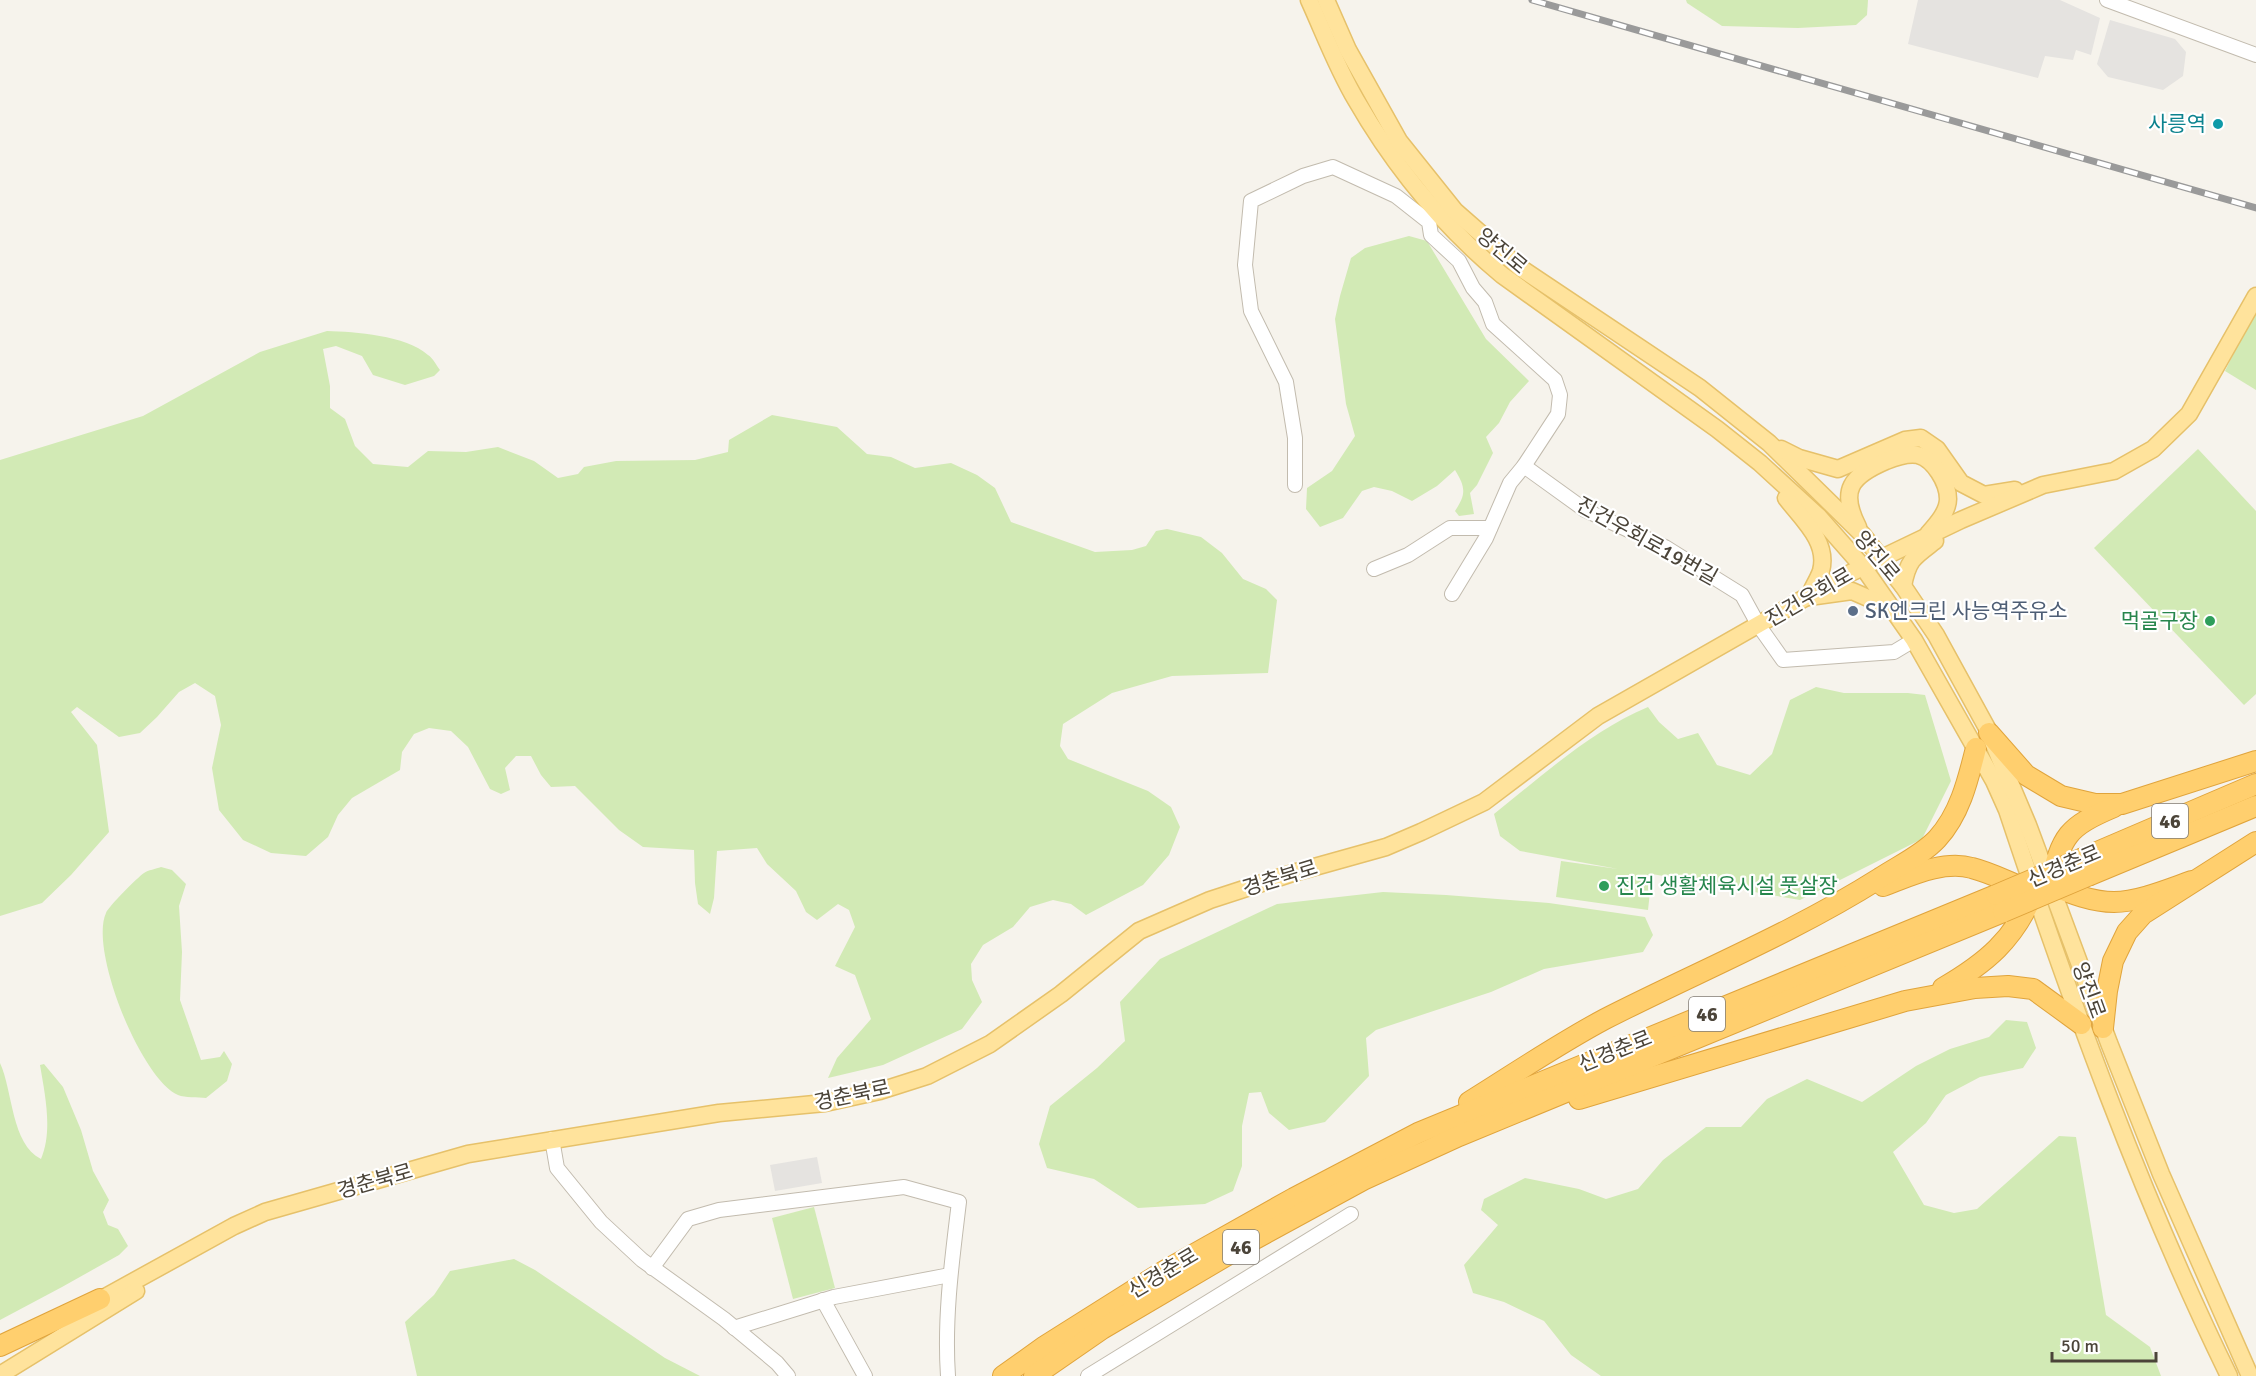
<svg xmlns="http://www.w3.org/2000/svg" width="2256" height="1376" font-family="Signika,'Noto Sans KR',sans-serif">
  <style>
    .green { fill: #d2eab5 }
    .parking { fill: #e5e3e0 }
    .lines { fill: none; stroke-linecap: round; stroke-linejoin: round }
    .minor-casing { stroke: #c2bbae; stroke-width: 16 }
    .major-casing { stroke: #e6c16a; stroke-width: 19 }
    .highway-casing { stroke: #e0a43c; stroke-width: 22 }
    .minor { stroke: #fff; stroke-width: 14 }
    .major { stroke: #ffe39c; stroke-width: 16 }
    .highway { stroke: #ffcf6e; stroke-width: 20 }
    .rail-casing { stroke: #9a9a9a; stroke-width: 7 }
    .rail { stroke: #fff; stroke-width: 4.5; stroke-dasharray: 14; stroke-linecap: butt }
    .highway-bridge-casing { stroke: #e0a43c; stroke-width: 22; stroke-linecap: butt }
    .highway-bridge { stroke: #ffcf6e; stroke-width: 20 }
    .culture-dot { fill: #0f9aa8; stroke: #fff; stroke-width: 2 }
    .service-dot { fill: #5c6f8a; stroke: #fff; stroke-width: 2 }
    .leisure-dot { fill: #2e9e5b; stroke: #fff; stroke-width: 2 }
    .labels { text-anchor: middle; stroke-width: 4.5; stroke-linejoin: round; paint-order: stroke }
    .shield { fill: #fff; stroke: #817c74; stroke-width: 1.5 }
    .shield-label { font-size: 20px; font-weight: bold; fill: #4b4439 }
    .culture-label { font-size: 21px; fill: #0d838f; stroke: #fff; text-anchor: end }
    .street-label { font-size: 21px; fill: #4b4439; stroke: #fff }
    .service-label { font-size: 21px; fill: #4e5e75; stroke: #fff; text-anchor: start }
    .leisure-label { font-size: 21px; fill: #27864d; stroke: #fff; text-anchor: end }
  </style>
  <rect width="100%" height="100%" fill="#f6f3ec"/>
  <!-- green -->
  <g class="green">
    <polygon points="1686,0 1868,0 1867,15 1856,25 1798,28 1722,26 1687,3"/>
    <path d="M1409,236l18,5 59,98 43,42 -19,21 -11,21 -13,14 7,16 -16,32 -7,8 4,21 -15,2 -4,-5c11,-17 11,-23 0,-41l-18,16 -25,15 -20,-10 -18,-4 -12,4 -19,27 -23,9 -14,-18 1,-21 25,-17 23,-35 -9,-32 -11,-85 5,-23 11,-38 14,-10z"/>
    <polygon points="2256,308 2256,390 2225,371"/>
    <path d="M327,331c28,1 79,4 101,24 5,3 8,10 12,15l-6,6 -29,9 -32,-10 -11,-19 -26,-10 -13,3 7,37v22l15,11 10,27 18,18 35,3 20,-16 38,1 32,-5 36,14 24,17 20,-4 6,-7 32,-6 79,-1 33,-8 1,-12 43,-25 65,12 30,27 24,3 24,11 36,-5 26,12 18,13 16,34 84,30 37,-2 14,-4 10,-15 11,-2 34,8 21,16 21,26 23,10 11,11 -9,73 -96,3 -60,17 -49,31 -3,22 8,13 80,32 23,16 9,20 -11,28 -26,30 -57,30 -15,-11 -18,-4 -23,7 -17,20 -30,18 -12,19 1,16 10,22 -20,27 -79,36 -55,13 9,-20 34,-39 -16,-44 -20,-9 20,-39 -6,-17 -11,-6 -21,16 -11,-8 -10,-21 -29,-27 -10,-16 -40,3 -3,47 -4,16 -12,-10 -3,-21 -1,-33 -51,-3 -24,-17 -44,-44 -24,1 -10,-12 -10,-19h-15l-11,12 5,22 -9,4 -11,-5 -22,-42 -17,-16 -22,-3 -15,6 -12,18 -2,18 -48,28 -14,17 -10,22 -22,19 -35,-3 -28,-13 -24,-30 -7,-42 9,-43 -6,-29 -20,-13 -16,9 -22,25 -17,16 -21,4 -42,-30 -6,5 26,33 12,87 -38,43 -29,28 -42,13v-456l143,-44 117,-64z"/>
    <polygon points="2198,449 2256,511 2256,694 2244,705 2094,548"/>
    <path d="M1816,687l28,6h64l17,2 26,86 -29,58 -122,61 -148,-26 -4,36 -92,-13 5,-36 57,8 -98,-18 -20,-15 -6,-22c49,-39 97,-83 154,-107l11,15 19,17 20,-6 19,32 33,10 22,-21 18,-54z"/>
    <path d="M161,867l11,3 14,14 -7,22 3,46 -2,48 21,60 19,-3 4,-6 8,13 -5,17 -21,17c-8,-1 -21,0 -28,-3 -37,-16 -89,-145 -72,-182 2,-6 32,-36 38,-40 4,-3 12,-4 17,-6z"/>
    <polygon points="1383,892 1446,895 1549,903 1645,917 1653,935 1643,952 1544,969 1491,992 1376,1030 1366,1038 1369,1076 1325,1122 1289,1130 1269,1113 1261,1092 1249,1093 1242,1126 1242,1166 1233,1191 1205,1204 1138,1208 1094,1179 1047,1168 1039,1144 1050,1106 1097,1068 1125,1041 1120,1002 1160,959 1277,904"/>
    <polygon points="2006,1020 2027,1022 2036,1048 2023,1068 1980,1077 1946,1095 1926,1123 1893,1152 1924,1205 1954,1213 1977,1209 2059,1136 2076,1137 2106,1315 2150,1347 2161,1376 1601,1376 1571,1355 1544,1321 1504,1302 1473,1293 1464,1265 1498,1225 1481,1210 1484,1199 1525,1178 1579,1189 1606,1199 1638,1189 1663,1160 1706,1127 1741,1127 1767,1099 1807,1079 1862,1102 1916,1066 1950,1049 1989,1037"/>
    <path d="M0,1063c13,28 11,81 41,96 12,-28 4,-64 -1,-94l4,-1 19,23 18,43 12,41 16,29 -6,12 5,13 10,4 10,17 -9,9 -57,32 -62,33z"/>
    <polygon points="814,1207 835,1288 793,1299 772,1218"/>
    <polygon points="514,1259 535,1270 665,1358 700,1376 417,1376 405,1322 434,1295 450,1271"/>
  </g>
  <!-- parking -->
  <g class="parking">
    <polygon points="1918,0 2060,0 2100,18 2091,55 2076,50 2073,60 2045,56 2038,78 1908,44"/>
    <polygon points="2110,20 2175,39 2186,52 2183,76 2163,90 2108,77 2097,64"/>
    <polygon points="817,1157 822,1183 775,1191 770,1165"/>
  </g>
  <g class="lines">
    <defs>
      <g id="minor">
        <polyline points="2107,0 2256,55"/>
        <polyline points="1524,466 1585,510 1665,547 1742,595 1759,626 1783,660 1894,652 1914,640"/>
        <polyline points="1295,485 1295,438 1286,382 1251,311 1245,265 1251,201 1303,176 1333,167 1396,196 1429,222 1431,235 1459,261 1473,288 1485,302 1493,324 1555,380 1560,395 1558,414 1524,466 1510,483 1486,538 1452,594"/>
        <polyline points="1374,569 1408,555 1450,528 1490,528"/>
        <polyline points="552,1139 557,1168 601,1222 642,1260 724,1319 777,1363 788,1376"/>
        <path d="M652,1268l36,-49 31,-9 185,-23 55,15c-7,58 -15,116 -11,174"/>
        <polyline points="823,1300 865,1376"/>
        <polyline points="734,1328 834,1297 950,1275"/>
        <polyline points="1088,1376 1351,1214"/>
      </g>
      <g id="major">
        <path d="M1309,0c15,33 28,68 47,100 38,66 87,126 146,175l215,154 43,34 59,54 44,50 51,73 80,141 13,29c64,192 133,384 222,566"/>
        <polyline points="1326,0 1348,50 1399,141 1455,211 1519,267 1700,388 1769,443 1862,534 1903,586 1936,635 1987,728 2028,825 2109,1043 2161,1174 2250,1376"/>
        <polyline points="1781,449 1799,458 1838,469 1905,440 1921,438 1937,449 1961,483 1984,495 2015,490"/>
        <path d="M1786,498c16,21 43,44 35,73 -3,9 -9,17 -12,26"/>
        <path d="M1858,527c-19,-37 -7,-51 28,-66 10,-4 22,-8 32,-6 16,4 30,28 30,44 0,13 -12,26 -20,35"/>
        <path d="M1903,586c5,-27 11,-29 32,-45"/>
        <polyline points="1816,596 1852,591 1891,608"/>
        <polyline points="89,1306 234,1226 265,1212 468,1154 719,1113 825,1103 880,1091 927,1076 990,1044 1061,994 1139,931 1210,900 1293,873 1386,847 1421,832 1484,802 1598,716 1838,579 1961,520 2043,485 2114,471 2153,449 2189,414 2256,296"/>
        <polyline points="0,1375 136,1291"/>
      </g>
      <g id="highway">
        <polyline points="1989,733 2026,775 2061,796 2095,804 2122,804 2256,761"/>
        <polyline points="2083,858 2256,784"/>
        <polyline points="2090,875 2256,806"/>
        <path d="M2050,885c12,-50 17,-58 64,-78"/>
        <path d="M1883,886c27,-10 60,-26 89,-18 20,5 38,15 57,22"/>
        <path d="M1943,988c43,-25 71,-48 91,-96l16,-7c20,8 42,17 64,17 24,0 55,-13 78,-21"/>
        <polyline points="2103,1028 2107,991 2113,961 2127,932 2143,914 2256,842"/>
        <polyline points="1579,1099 1905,1001 1975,988 2008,986 2033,989 2081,1024"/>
        <path d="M1469,1102c45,-28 89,-58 136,-83 92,-47 188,-86 275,-141 18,-12 42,-23 57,-39 23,-25 31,-59 39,-91"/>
        <polyline points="0,1346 100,1299"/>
        <polyline points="1003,1376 1045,1346 1164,1271 1294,1198 1418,1133 1996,895"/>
        <polyline points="1034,1376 1102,1329 1253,1240 1363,1180 1459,1136 2003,912"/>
      </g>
    </defs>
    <!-- minor casing -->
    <use href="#minor" class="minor-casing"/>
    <!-- major casing -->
    <use href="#major" class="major-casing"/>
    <!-- highway casing -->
    <use href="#highway" class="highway-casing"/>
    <!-- minor -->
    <use href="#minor" class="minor"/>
    <!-- major -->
    <use href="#major" class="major"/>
    <!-- highway -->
    <use href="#highway" class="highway"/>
    <defs>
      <polyline id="rail" points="1532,0 2256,208"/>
    </defs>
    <!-- rail casing -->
    <use href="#rail" class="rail-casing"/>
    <!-- rail -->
    <use href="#rail" class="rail"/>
    <defs>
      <g id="highway-bridge">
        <polyline points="1996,895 2083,858"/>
        <polyline points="2003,912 2090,875"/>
      </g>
    </defs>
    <!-- highway-bridge casing -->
    <use href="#highway-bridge" class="highway-bridge-casing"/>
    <!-- highway-bridge -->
    <use href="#highway-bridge" class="highway-bridge"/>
  </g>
  <!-- markers -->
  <circle class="culture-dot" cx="2218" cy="124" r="6"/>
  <circle class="service-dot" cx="1853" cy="611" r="6"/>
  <g class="leisure-dot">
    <circle cx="2210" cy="621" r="6"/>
    <circle cx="1604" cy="886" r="6"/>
  </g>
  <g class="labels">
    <!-- shield labels -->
    <g class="shield">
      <rect x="2152" y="804" width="36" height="34" rx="4.5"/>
      <rect x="1689" y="997" width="36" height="34" rx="4.5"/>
      <rect x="1223" y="1230" width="36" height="34" rx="4.5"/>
    </g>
    <g class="shield-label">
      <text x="2170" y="828">46</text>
      <text x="1707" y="1021">46</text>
      <text x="1241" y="1254">46</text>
    </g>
    <!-- culture labels -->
    <g class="culture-label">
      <text x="2206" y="131">사릉역</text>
    </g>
    <!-- street labels -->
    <g class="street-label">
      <text transform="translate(1502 251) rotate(40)" y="7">양진로</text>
      <text transform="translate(1647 541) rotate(29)" y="7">진건우회로19번길</text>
      <text transform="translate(1877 556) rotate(50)" y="7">양진로</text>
      <text transform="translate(1809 597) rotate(-30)" y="7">진건우회로</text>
      <text transform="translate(2064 866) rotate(-23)" y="7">신경춘로</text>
      <text transform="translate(1280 878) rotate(-17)" y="7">경춘북로</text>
      <text transform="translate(2089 990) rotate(70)" y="7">양진로</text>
      <text transform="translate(1615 1051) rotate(-22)" y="7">신경춘로</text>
      <text transform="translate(852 1095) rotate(-12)" y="7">경춘북로</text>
      <text transform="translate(375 1181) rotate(-16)" y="7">경춘북로</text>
      <text transform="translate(1163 1273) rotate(-31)" y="7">신경춘로</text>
    </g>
    <!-- service labels -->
    <g class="service-label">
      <text x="1865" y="618">SK엔크린 사능역주유소</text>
    </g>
    <!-- leisure labels -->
    <g class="leisure-label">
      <text x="2198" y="628">먹골구장</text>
      <text x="1616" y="893" text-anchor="start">진건 생활체육시설 풋살장</text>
    </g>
  </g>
  <!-- scale -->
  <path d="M2052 1352v9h104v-9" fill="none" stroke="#4b4439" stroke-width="3"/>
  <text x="2061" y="1352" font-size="18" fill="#4b4439" stroke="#ffffff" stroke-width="4.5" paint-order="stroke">50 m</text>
</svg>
